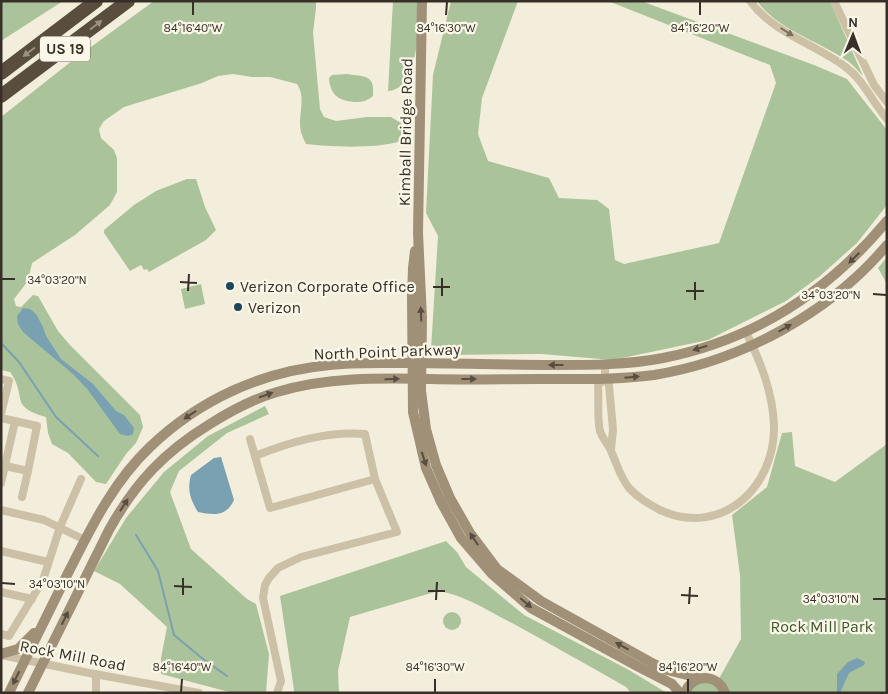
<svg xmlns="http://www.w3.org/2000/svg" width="888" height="694" font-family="Karla,sans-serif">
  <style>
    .green { fill: #abc39a }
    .water { fill: #79a1b1 }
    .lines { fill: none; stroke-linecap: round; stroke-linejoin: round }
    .stream { stroke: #79a1b1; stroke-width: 2 }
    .street { stroke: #ccc1a6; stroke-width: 8 }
    .secondary { stroke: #a09078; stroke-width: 10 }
    .highway { stroke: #594d3e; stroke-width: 14 }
    .oneway { fill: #999182 }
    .oneway2 { fill: #7b7161 }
    .oneway3 { fill: #574d40 }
    .ticks { fill: none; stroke: #383028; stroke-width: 2 }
    .poi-dot { fill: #1b475b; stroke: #faf6e8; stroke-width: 2 }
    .labels { text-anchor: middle; stroke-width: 4.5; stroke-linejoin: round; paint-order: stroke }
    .shield { fill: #faf6e8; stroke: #726b62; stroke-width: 1 }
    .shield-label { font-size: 15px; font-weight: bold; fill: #383028 }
    .street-label { font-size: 16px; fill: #383028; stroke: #faf6e8 }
    .poi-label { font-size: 16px; fill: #383028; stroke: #faf6e8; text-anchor: start }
    .park-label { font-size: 16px; fill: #3c572a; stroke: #faf6e8 }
    .ticks-label { font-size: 12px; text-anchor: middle; fill: #383028; stroke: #faf6e8; stroke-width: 4.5; stroke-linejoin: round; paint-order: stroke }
  </style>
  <rect width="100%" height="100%" fill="#f3eedb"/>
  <!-- green -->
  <g class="green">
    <polygon points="1,1 63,1 1,41"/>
    <path d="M154,1h162v7l-3,25 7,76 4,8 12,4 31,-4h24l10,6v18c-25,8 -69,6 -95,3 -2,-4 -4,-8 -5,-12 -4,-16 6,-33 -4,-48l-27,-7h-18l-19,-3 -15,2 -16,7 -78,24 -20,14 -5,8 2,9 13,12 3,8v34l-7,13 -35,30 -43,28 -4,18 -14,18 2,7 5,1 12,-12 5,1 20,35 12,14 70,70 3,12 -7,16 -10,11 -20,30 -10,-2 -28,-29 -16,-9 -4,-11 -2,-16c-38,-11 -18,-20 -36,-45l-9,-2v-253l72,-57z"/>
    <path d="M393,1h27c-1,22 -1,89 -32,90z"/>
    <polygon points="451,1 518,1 482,98 478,134 488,161 549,178 559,198 597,200 609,209 615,260 624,264 719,243 776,83 770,65 608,1 641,1 814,65 847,79 887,130 887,205 857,243 820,276 786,301 708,340 613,360 541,354 440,355 431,350 438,236 426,213 433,75"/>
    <path d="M757,1h73l33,75c-4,-4 -9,-10 -14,-14 -29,-21 -70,-31 -92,-61z"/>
    <path d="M347,74c18,3 28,0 26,22 -6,5 -10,6 -18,6 -17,-1 -25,-8 -26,-24l3,-3z"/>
    <polygon points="187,179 196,179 205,207 216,230 206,240 149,272 147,269 144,270 141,265 130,271 104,233 104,230 134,205 156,191"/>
    <polygon points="887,257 887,284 878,268"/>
    <polygon points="201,284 205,304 185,309 181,289"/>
    <polygon points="265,406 269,414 227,433 179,471 170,492 191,549 247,599 256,604 269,654 266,693 233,693 161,674 161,658 167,627 120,584 94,571 126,518 164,472 208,436"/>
    <polygon points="792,432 795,466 835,482 887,444 887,693 688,693 697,683 708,683 715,686 741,639 740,575 732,515 767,487 782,433"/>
    <path d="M446,541l11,11 9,15 58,48 105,55 38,23h-36l-5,-6c-38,-22 -76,-43 -114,-64 -24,-12 -47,-28 -74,-32l-88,26 -12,54 1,22h-46l1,-3 -14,-94z"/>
    <circle cx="452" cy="621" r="9"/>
  </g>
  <!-- water -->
  <g class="water">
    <polygon points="23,308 30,309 36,314 43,327 46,336 61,359 93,384 116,411 124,415 134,428 133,434 128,436 120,434 88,390 73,374 23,332 18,324 17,316"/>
    <path d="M221,457l13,43c-8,17 -20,15 -36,12 -8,-13 -11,-22 -7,-37l23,-17z"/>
    <polygon points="857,658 865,662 864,665 849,673 840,693 837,693 837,674 848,662"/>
  </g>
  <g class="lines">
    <!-- stream -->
    <g class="stream">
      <polyline points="1,343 19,362 56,417 98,456"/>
      <polyline points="136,535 158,571 174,635 203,659 227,676"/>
    </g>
    <!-- street -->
    <g class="street">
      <path d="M750,1c24,33 66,43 97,67 17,13 26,35 40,51"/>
      <polyline points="834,1 874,85 887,102"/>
      <polyline points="605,364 605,379 609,385 613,430 611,449"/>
      <polyline points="1,379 9,381 1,414"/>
      <path d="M605,379l-7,6c1,13 -1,35 2,46 2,7 8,13 11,20 6,13 9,26 18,37 9,10 20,16 31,22 61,28 115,-22 114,-84 -1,-34 -14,-65 -28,-94"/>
      <polyline points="1,418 37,426 28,471 1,465"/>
      <polyline points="250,439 270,508 375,479"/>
      <path d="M255,456c35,-14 72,-25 110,-22l10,45 22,53 -96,25 -23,11 -9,10 -4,7 -2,13 18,83 -4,12"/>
      <polyline points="1,483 15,421"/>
      <polyline points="22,497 28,471"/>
      <polyline points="1,510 44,520 85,540"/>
      <polyline points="1,551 48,562"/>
      <polyline points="1,592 32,599"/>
      <polyline points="1,634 9,636 43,580 60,527 81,479"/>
      <polyline points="1,655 89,673 199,693"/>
      <polyline points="96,693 96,674"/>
    </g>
    <!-- secondary -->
    <g class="secondary">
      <polyline points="422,1 418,233 422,318 421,391 426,429 436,465 450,498 470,533 497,569 541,601 654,664 667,670 699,678"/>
      <polyline points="415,251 413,268 412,297 413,412 426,468 441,502 461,538 492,574 531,608 639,667 672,684 680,693"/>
      <polyline points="1,654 18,649 34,633"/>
      <path d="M9,693c19,-40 39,-79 58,-118 23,-45 45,-92 83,-128 49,-47 112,-76 180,-82 25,-3 51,-2 77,-2 49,0 98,2 147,2 37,0 73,0 109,-7 91,-18 165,-66 224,-137"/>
      <path d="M28,693l81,-163c26,-47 55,-78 101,-106 22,-14 43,-25 67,-32 49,-15 102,-14 153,-13 36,1 73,0 110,0 38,0 76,1 114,-4 87,-14 176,-62 233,-130"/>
      <path d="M685,693c7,-20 33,-20 40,0"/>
    </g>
    <!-- highway -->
    <g class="highway">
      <polyline points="1,73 96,1"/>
      <polyline points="1,96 128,1"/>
    </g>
  </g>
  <!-- one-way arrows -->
  <defs><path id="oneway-solid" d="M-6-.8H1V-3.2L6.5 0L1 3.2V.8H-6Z" transform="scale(1.25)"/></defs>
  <g class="oneway">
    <use href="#oneway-solid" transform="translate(96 25) rotate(-37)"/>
    <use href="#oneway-solid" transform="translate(29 52) rotate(143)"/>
  </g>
  <use class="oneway2" href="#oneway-solid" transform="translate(787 32) rotate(32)"/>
  <g class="oneway3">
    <use href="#oneway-solid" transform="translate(854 258) rotate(135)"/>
    <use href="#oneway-solid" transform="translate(421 314) rotate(-92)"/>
    <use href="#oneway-solid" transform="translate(785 328) rotate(-30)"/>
    <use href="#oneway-solid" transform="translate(700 348) rotate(163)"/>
    <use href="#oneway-solid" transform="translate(556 365) rotate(-180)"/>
    <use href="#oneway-solid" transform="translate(632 377) rotate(-5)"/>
    <use href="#oneway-solid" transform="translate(392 379) rotate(-1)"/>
    <use href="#oneway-solid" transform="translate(469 379)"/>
    <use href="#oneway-solid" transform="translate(266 395) rotate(-19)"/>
    <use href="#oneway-solid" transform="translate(190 415) rotate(146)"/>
    <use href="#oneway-solid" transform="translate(424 459) rotate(72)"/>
    <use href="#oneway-solid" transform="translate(124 505) rotate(-57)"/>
    <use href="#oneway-solid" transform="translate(474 539) rotate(-124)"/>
    <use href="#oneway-solid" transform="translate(526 603) rotate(40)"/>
    <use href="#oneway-solid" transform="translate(65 618) rotate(-64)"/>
    <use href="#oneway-solid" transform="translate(622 646) rotate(-151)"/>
    <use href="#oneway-solid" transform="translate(16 678) rotate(116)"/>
  </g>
  <!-- ticks -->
  <path class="ticks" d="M193,15v-13M446,15l1,-13M700,15v-13M2,279h13M180,282l17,1M433,287h17M188,291l1,-17M686,291h18M873,294l13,1M442,296v-18M695,300v-18M2,583l13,1M174,586l18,1M428,591h17M183,595v-17M681,595l17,1M873,599h13M436,600l1,-18M689,604l1,-17M181,692l1,-13M435,692v-13M688,692v-13"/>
  <!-- markers -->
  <g class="poi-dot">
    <circle cx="230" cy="286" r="5"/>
    <circle cx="238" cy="307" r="5"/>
  </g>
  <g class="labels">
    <!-- shield labels -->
    <rect class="shield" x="40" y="36.5" width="50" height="25" rx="4"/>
    <g class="shield-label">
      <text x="65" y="54">US 19</text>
    </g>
    <!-- street labels -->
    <g class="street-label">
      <text transform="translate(405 132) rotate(-89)" y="6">Kimball Bridge Road</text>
      <text transform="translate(387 351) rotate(-2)" y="6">North Point Parkway</text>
      <text transform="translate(73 655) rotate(11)" y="6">Rock Mill Road</text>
    </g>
    <!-- poi labels -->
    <g class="poi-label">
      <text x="240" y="292">Verizon Corporate Office</text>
      <text x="248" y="313">Verizon</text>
    </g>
    <!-- park labels -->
    <g class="park-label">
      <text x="822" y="632">Rock Mill Park</text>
    </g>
  </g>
  <g class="ticks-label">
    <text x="193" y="32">84°16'40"W</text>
    <text x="446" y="32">84°16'30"W</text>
    <text x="700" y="32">84°16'20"W</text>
    <text x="57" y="284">34°03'20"N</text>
    <text x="831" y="299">34°03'20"N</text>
    <text x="57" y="588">34°03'10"N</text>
    <text x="831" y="603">34°03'10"N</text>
    <text x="182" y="671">84°16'40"W</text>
    <text x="435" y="671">84°16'30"W</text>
    <text x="688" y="671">84°16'20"W</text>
  </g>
  <!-- border -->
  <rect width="888" height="694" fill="none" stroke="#383028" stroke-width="5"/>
  <!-- north arrow -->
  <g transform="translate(853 35) rotate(1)" stroke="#faf6e8" stroke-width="4" paint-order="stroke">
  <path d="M0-4L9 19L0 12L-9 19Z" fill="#383028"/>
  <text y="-8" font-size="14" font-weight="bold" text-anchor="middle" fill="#383028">N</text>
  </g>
</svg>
